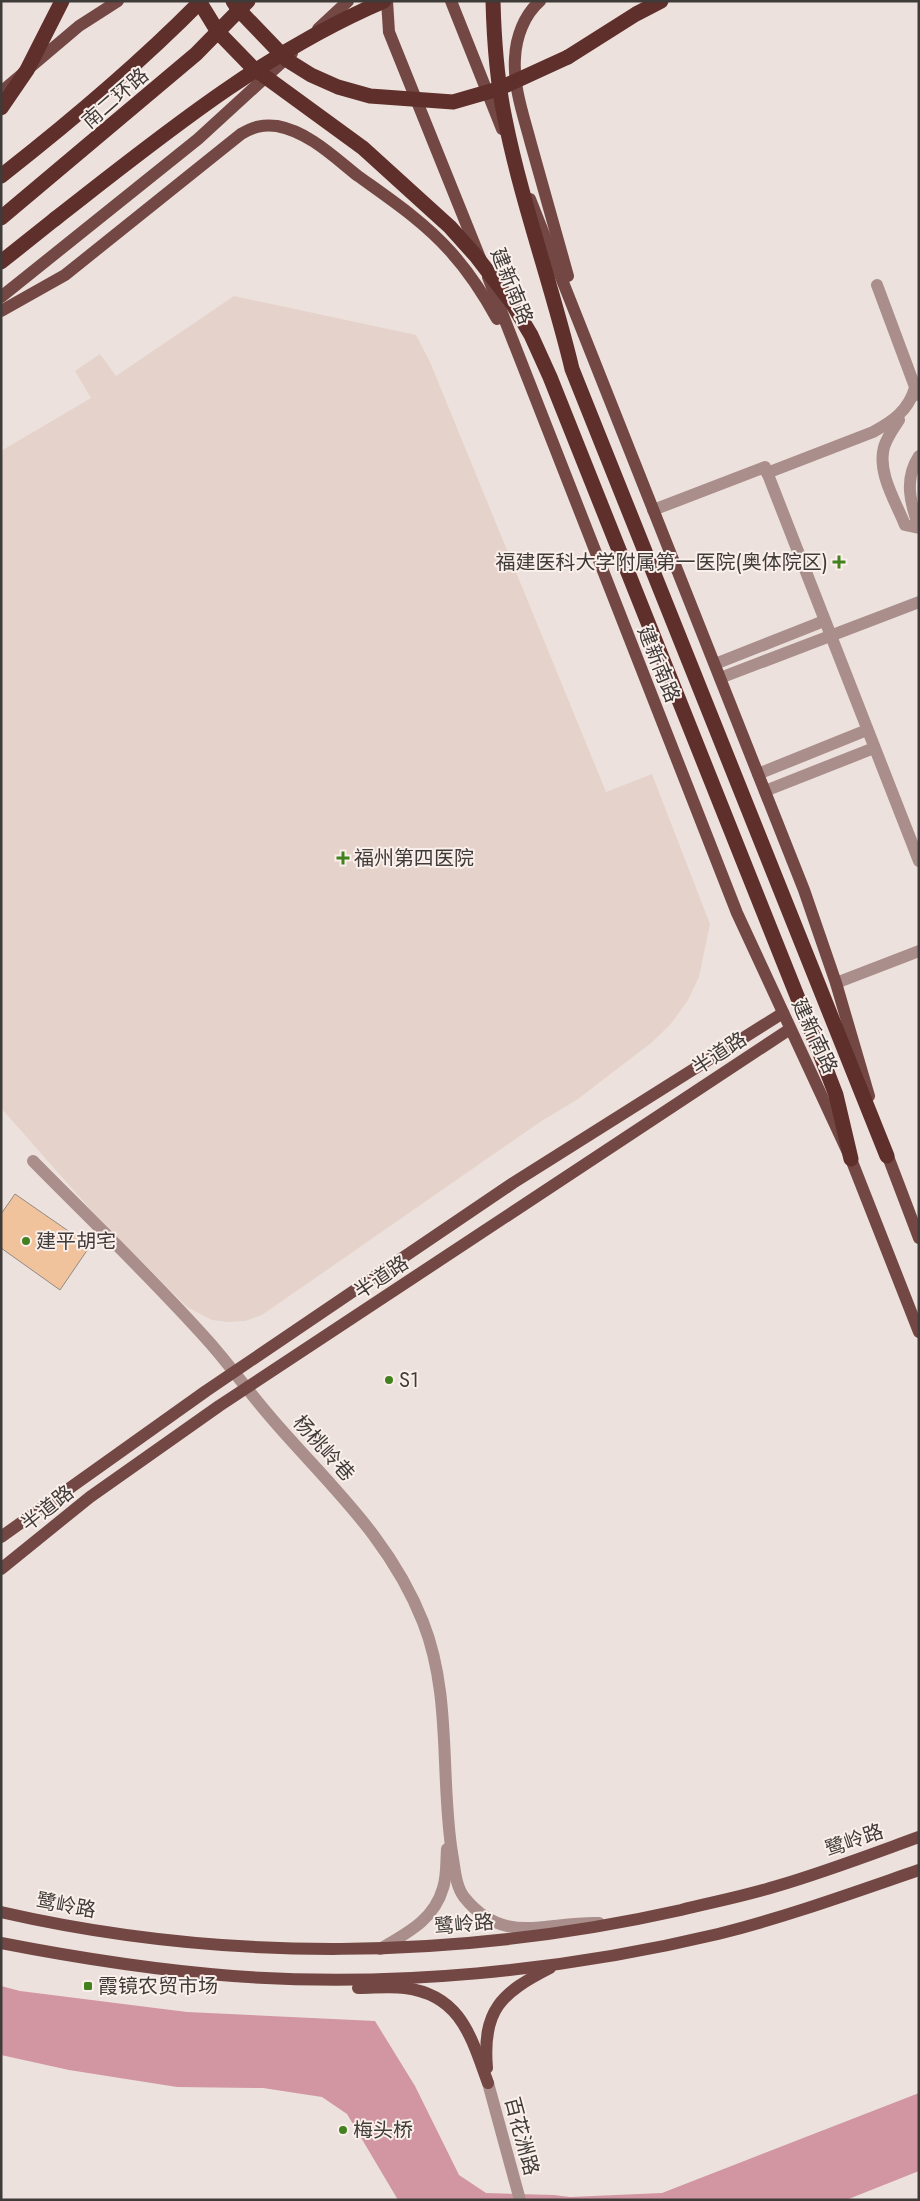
<svg xmlns="http://www.w3.org/2000/svg" width="920" height="2201" font-family="Jost,'Noto Sans SC',sans-serif">
  <style>
    .built { fill: #e5d3cb }
    .water { fill: #d196a1 }
    .building { fill: #f0c39d; stroke: #928a83 }
    .lines { fill: none; stroke-linecap: round; stroke-linejoin: round }
    .minor { stroke: #a98e8b; stroke-width: 12 }
    .major { stroke: #734844; stroke-width: 12 }
    .highway { stroke: #5f2f2b; stroke-width: 15 }
    .highway-bridge { stroke: #5f2f2b; stroke-width: 15 }
    .poi-dot { fill: #43811f; stroke: #faefea; stroke-width: 2 }
    .labels { text-anchor: middle; stroke-width: 4; stroke-linejoin: round; paint-order: stroke }
    .street-label { font-size: 20px; fill: #3f3b39; stroke: #faefea }
    .poi-label { font-size: 20px; fill: #3f3b39; stroke: #faefea; text-anchor: start }
  </style>
  <rect width="100%" height="100%" fill="#ede1dd"/>
  <!-- built -->
  <polygon class="built" points="234,296 416,335 430,362 606,792 652,774 710,924 699,977 688,1000 670,1025 651,1043 578,1099 540,1122 262,1315 245,1321 228,1322 212,1320 187,1307 98,1218 1,1108 1,451 91,398 75,371 100,354 116,376"/>
  <!-- water -->
  <polygon class="water" points="1,1986 20,1991 187,2012 375,2021 415,2086 459,2175 486,2193 554,2195 570,2197 662,2193 919,2093 919,2171 846,2200 398,2200 347,2114 322,2097 263,2088 177,2087 69,2070 1,2055"/>
  <!-- building -->
  <polygon class="building" points="15,1194 90,1246 60,1290 1,1248 1,1214"/>
  <g class="lines">
    <!-- minor -->
    <g class="minor">
      <polyline points="877,285 918,395"/>
      <path d="M899,420c-6,9 -12,17 -15,27 -7,26 12,55 21,78l14,3"/>
      <path d="M919,456c-15,23 -9,47 0,71"/>
      <path d="M767,473l106,-41c20,-11 35,-21 42,-44"/>
      <polyline points="653,510 765,467 919,861"/>
      <polyline points="715,664 824,621"/>
      <polyline points="720,678 919,602"/>
      <polyline points="758,774 867,730"/>
      <polyline points="765,791 874,748"/>
      <polyline points="836,983 919,951"/>
      <path d="M33,1161c59,60 121,119 177,182 22,25 41,52 63,77 57,66 117,118 150,202 29,73 17,155 29,231 3,15 3,32 12,44 40,50 82,24 135,26"/>
      <path d="M380,1949c27,-16 54,-29 63,-61 4,-12 3,-26 4,-39"/>
      <polyline points="488,2083 520,2200"/>
    </g>
    <!-- major -->
    <g class="major">
      <polyline points="387,1 389,32 480,258"/>
      <polyline points="451,1 502,129"/>
      <path d="M540,1c-16,14 -24,36 -25,57 -2,29 9,59 16,86 12,44 25,88 37,132"/>
      <polyline points="318,29 348,1"/>
      <polyline points="1,92 79,26 118,1"/>
      <polyline points="530,199 804,890 836,983 869,1096"/>
      <polyline points="488,277 737,913 851,1159 919,1332"/>
      <polyline points="1,297 198,139 292,53"/>
      <path d="M1,311l64,-36 176,-141c12,-7 22,-10 36,-8 32,6 57,31 81,50 32,23 65,45 92,75 18,20 34,44 47,68"/>
      <polyline points="884,1146 919,1238"/>
      <polyline points="1,1537 206,1391 513,1183 783,1013"/>
      <polyline points="1,1569 90,1497 219,1406 790,1029"/>
      <path d="M1,1912c223,51 457,48 680,-2 32,-8 64,-14 96,-24 48,-14 95,-32 142,-49"/>
      <path d="M1,1943c77,15 154,27 232,33 159,12 330,-5 485,-42 68,-17 134,-41 201,-64"/>
      <path d="M358,1988c16,0 32,-2 47,0 56,7 66,49 83,95"/>
      <path d="M487,2068c-5,-58 14,-75 63,-100"/>
    </g>
    <!-- highway -->
    <g class="highway">
      <polyline points="568,57 636,14 661,1"/>
      <path d="M1,176c69,-54 138,-112 200,-175"/>
      <polyline points="1,218 196,54 248,1"/>
      <polyline points="1,262 55,219"/>
      <polyline points="512,303 531,335 550,377 821,1056 836,1095 851,1159"/>
    </g>
    <!-- highway-bridge -->
    <g class="highway-bridge">
      <polyline points="199,1 218,32 252,67 363,148 450,227 476,256 512,303"/>
      <polyline points="233,1 238,9 287,60 311,75 338,87 370,96 453,102 498,89 568,57"/>
      <path d="M493,1c1,39 4,80 12,118 17,85 47,166 67,250l315,787"/>
      <polyline points="1,108 27,70 62,1"/>
      <path d="M55,219c104,-81 207,-166 329,-218"/>
    </g>
  </g>
  <!-- markers -->
  <g class="poi-dot">
    <path d="M836.5 554.5h5v5h5v5h-5v5h-5v-5h-5v-5h5z"/>
    <path d="M340.5 850.5h5v5h5v5h-5v5h-5v-5h-5v-5h5z"/>
    <circle cx="26" cy="1241" r="5"/>
    <circle cx="389" cy="1380" r="5"/>
    <rect x="83" y="1981" width="10" height="10" rx="2.5"/>
    <circle cx="343" cy="2130" r="5"/>
  </g>
  <g class="labels">
    <!-- street labels -->
    <g class="street-label">
      <text transform="translate(115 98) rotate(-41)" y="7">南二环路</text>
      <text transform="translate(512 286) rotate(68)" y="7">建新南路</text>
      <text transform="translate(659 664) rotate(68)" y="7">建新南路</text>
      <text transform="translate(815 1036) rotate(65)" y="7">建新南路</text>
      <text transform="translate(719 1053) rotate(-33)" y="7">半道路</text>
      <text transform="translate(381 1277) rotate(-34)" y="7">半道路</text>
      <text transform="translate(324 1448) rotate(48)" y="7">杨桃岭巷</text>
      <text transform="translate(47 1508) rotate(-38)" y="7">半道路</text>
      <text transform="translate(854 1840) rotate(-19)" y="7">鹭岭路</text>
      <text transform="translate(66 1905) rotate(10)" y="7">鹭岭路</text>
      <text transform="translate(464 1924) rotate(-5)" y="7">鹭岭路</text>
      <text transform="translate(522 2136) rotate(75)" y="7">百花洲路</text>
    </g>
    <!-- poi labels -->
    <g class="poi-label">
      <text x="828" y="569" text-anchor="end">福建医科大学附属第一医院(奥体院区)</text>
      <text x="354" y="865">福州第四医院</text>
      <text x="36" y="1248">建平胡宅</text>
      <text x="399" y="1387">S1</text>
      <text x="98" y="1993">霞镜农贸市场</text>
      <text x="353" y="2137">梅头桥</text>
    </g>
  </g>
  <!-- border -->
  <rect width="920" height="2201" fill="none" stroke="#3f3b39" stroke-width="5"/>
</svg>
